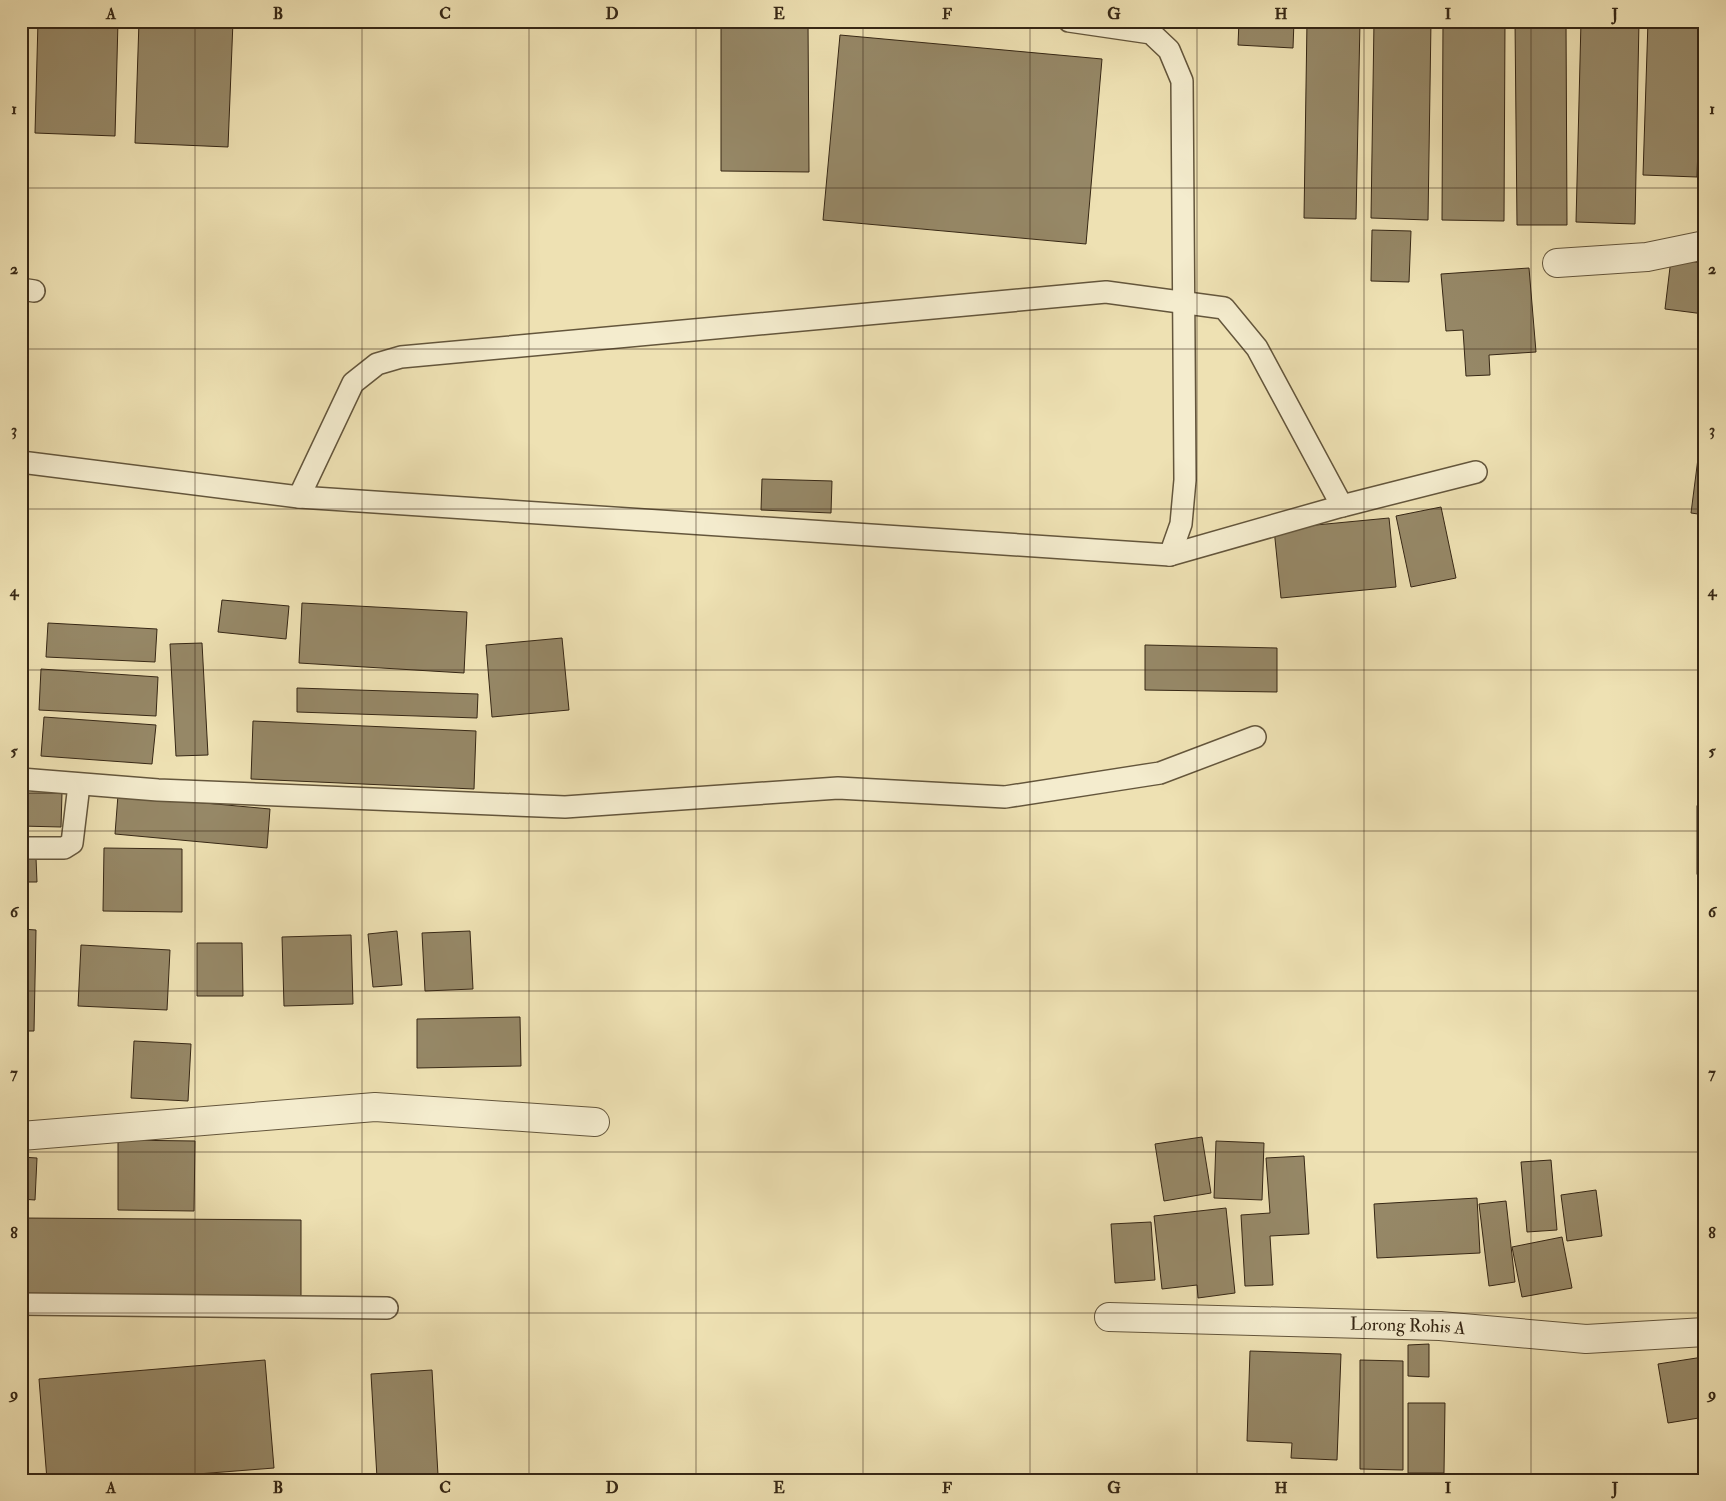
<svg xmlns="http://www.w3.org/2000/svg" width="1726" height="1501" font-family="'IM FELL Double Pica',serif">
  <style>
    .building { fill: #968867; stroke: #362715 }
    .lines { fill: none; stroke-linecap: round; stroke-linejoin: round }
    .service-casing { stroke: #64563c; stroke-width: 24 }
    .minor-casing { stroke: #64563c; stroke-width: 30 }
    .service { stroke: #f4ecce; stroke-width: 21 }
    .minor { stroke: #f4ecce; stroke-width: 28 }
    .grid { fill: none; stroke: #362715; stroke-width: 1; stroke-opacity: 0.55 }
    .labels { text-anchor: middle; stroke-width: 5; stroke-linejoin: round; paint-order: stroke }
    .street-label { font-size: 18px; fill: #362715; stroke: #f4ecce }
    .neatline { fill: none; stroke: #362715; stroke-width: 2 }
    .grid-label { font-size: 16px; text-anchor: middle; font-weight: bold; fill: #362715 }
  </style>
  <rect width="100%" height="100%" fill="#eee1b3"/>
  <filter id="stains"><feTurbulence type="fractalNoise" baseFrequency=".004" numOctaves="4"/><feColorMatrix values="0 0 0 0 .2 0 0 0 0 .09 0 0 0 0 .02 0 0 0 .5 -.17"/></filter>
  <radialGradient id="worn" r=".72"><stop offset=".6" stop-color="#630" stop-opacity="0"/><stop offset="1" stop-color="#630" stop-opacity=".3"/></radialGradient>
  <!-- building -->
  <g class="building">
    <polygon points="38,21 118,21 115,136 35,133"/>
    <polygon points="139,21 233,21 228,147 135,143"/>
    <polygon points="721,21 808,21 809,172 721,171"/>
    <polygon points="1239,21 1294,21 1293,48 1238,45"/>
    <polygon points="1307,21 1360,21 1356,219 1304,218"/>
    <polygon points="1374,21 1431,21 1428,220 1371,218"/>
    <polygon points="1443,21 1505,21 1504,221 1442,220"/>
    <polygon points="1515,21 1566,21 1567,225 1517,225"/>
    <polygon points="1581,21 1639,21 1635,224 1576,222"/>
    <polygon points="1648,21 1702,21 1697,177 1643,175"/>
    <polygon points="840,35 1102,59 1086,244 823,220"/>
    <polygon points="1372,230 1411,231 1409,282 1371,281"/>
    <polygon points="1671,259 1705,263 1704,314 1665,309"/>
    <polygon points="1529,268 1536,352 1489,355 1490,375 1466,376 1463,330 1446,331 1441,274"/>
    <polygon points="1701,435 1705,435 1705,515 1691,513"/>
    <polygon points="762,479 832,481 831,513 761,510"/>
    <polygon points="1441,507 1456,578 1411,587 1396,516"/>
    <polygon points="1389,518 1396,587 1281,598 1274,529"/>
    <polygon points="222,600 289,606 286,639 218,632"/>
    <polygon points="302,603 467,612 464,673 299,663"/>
    <polygon points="48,623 157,629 155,662 46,657"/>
    <polygon points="562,638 569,710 492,717 486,645"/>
    <polygon points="202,643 208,755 176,756 170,644"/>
    <polygon points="1145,645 1277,648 1277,692 1145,690"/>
    <polygon points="41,669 158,677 156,716 39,710"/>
    <polygon points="297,688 478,694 477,718 297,712"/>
    <polygon points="44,717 156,725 152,764 41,756"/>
    <polygon points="253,721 476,731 474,789 251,779"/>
    <polygon points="21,793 62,793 61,827 21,826"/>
    <polygon points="118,795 270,809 267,848 115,834"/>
    <rect x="1697" y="806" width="8" height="68"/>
    <polygon points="104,848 182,849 182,912 103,911"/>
    <polygon points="21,858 36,858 37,882 21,882"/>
    <polygon points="21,929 36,930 34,1031 21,1031"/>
    <polygon points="397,931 402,985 373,987 368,934"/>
    <polygon points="470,931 473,989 425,991 422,933"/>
    <polygon points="351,935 353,1004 284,1006 282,937"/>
    <polygon points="197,943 242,943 243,996 197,996"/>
    <polygon points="81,945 170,950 167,1010 78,1006"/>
    <polygon points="520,1017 521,1066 417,1068 417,1019"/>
    <polygon points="134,1041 191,1044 188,1101 131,1098"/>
    <polygon points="1202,1137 1211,1193 1164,1201 1155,1144"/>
    <polygon points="118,1140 195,1141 194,1211 118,1210"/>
    <polygon points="1216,1141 1264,1143 1262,1200 1214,1198"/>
    <polygon points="1304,1156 1309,1234 1270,1236 1273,1285 1245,1286 1241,1215 1270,1213 1266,1158"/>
    <polygon points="21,1157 37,1158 35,1200 21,1199"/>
    <polygon points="1551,1160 1557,1230 1527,1232 1521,1162"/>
    <polygon points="1596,1190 1602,1236 1567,1241 1561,1195"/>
    <polygon points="1477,1198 1480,1253 1377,1258 1374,1204"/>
    <polygon points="1506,1201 1515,1282 1489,1286 1479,1204"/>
    <polygon points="1226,1208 1235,1293 1198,1298 1197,1285 1162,1289 1154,1216"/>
    <polygon points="21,1218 301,1220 301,1298 21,1297"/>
    <polygon points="1151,1222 1155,1280 1115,1283 1111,1224"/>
    <polygon points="1562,1237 1572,1288 1522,1297 1512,1247"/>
    <polygon points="1429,1344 1429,1377 1408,1376 1408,1345"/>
    <polygon points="1250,1351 1341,1354 1337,1460 1291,1458 1292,1443 1247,1441"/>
    <polygon points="1703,1357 1705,1417 1668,1423 1658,1364"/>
    <polygon points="265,1360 274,1468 121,1480 47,1480 39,1379"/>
    <polygon points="1360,1360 1403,1361 1403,1470 1360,1469"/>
    <polygon points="432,1370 438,1475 377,1478 371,1374"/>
    <polygon points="1408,1403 1445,1403 1444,1473 1408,1473"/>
  </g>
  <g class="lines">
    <defs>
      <g id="service">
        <polyline points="1069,21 1151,33 1169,50 1182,81 1185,480 1181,524 1170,555"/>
        <polyline points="21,289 34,291"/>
        <polyline points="21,462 299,497 1170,555 1342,506 1476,472"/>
        <polyline points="299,497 353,383 377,364 401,357 1106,292 1224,308 1257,348 1342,506"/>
        <polyline points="21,779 158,790 565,807 838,788 1005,797 1160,773 1255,737"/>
        <polyline points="21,848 64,848 72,843 79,785"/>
        <polyline points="21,1304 387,1308"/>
      </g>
      <g id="minor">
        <polyline points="1557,263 1647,257 1705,245"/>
        <polyline points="21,1136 375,1107 595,1122"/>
        <path id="s1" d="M1109,1317l331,9 146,13 119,-7"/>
      </g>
    </defs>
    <!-- service casing -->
    <use href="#service" class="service-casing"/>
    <!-- minor casing -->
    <use href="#minor" class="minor-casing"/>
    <!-- service -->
    <use href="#service" class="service"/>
    <!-- minor -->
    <use href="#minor" class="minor"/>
  </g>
  <!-- grid -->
  <path class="grid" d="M195,21v1459M362,21v1459M529,21v1459M696,21v1459M863,21v1459M1030,21v1459M1197,21v1459M1364,21v1459M1531,21v1459M21,188h1684M21,349h1684M21,509h1684M21,670h1684M21,831h1684M21,991h1684M21,1152h1684M21,1313h1684"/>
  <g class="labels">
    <!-- street labels -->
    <g class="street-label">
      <text dy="6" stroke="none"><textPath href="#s1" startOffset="299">Lorong Rohis A</textPath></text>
    </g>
  </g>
  <!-- margin -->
  <rect width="1726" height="1501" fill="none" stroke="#eee1b3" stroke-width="55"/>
  <rect x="28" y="28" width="1670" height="1446" class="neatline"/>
  <g class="grid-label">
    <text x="111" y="19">A</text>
    <text x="278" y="19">B</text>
    <text x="445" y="19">C</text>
    <text x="612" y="19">D</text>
    <text x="779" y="19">E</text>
    <text x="947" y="19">F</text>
    <text x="1114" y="19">G</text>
    <text x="1281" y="19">H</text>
    <text x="1448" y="19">I</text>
    <text x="1615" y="19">J</text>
    <text x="14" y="114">1</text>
    <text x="1712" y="114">1</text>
    <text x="14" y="274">2</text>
    <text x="1712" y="274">2</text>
    <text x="14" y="435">3</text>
    <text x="1712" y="435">3</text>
    <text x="14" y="596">4</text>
    <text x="1712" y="596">4</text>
    <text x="14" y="756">5</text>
    <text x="1712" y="756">5</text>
    <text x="14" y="917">6</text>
    <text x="1712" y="917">6</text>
    <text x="14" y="1078">7</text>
    <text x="1712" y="1078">7</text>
    <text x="14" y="1238">8</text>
    <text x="1712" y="1238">8</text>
    <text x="14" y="1399">9</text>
    <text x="1712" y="1399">9</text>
    <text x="111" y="1493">A</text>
    <text x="278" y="1493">B</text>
    <text x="445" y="1493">C</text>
    <text x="612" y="1493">D</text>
    <text x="779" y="1493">E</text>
    <text x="947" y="1493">F</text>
    <text x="1114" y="1493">G</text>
    <text x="1281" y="1493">H</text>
    <text x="1448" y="1493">I</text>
    <text x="1615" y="1493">J</text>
  </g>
  <rect width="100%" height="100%" filter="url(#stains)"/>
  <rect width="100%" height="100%" fill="url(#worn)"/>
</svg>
